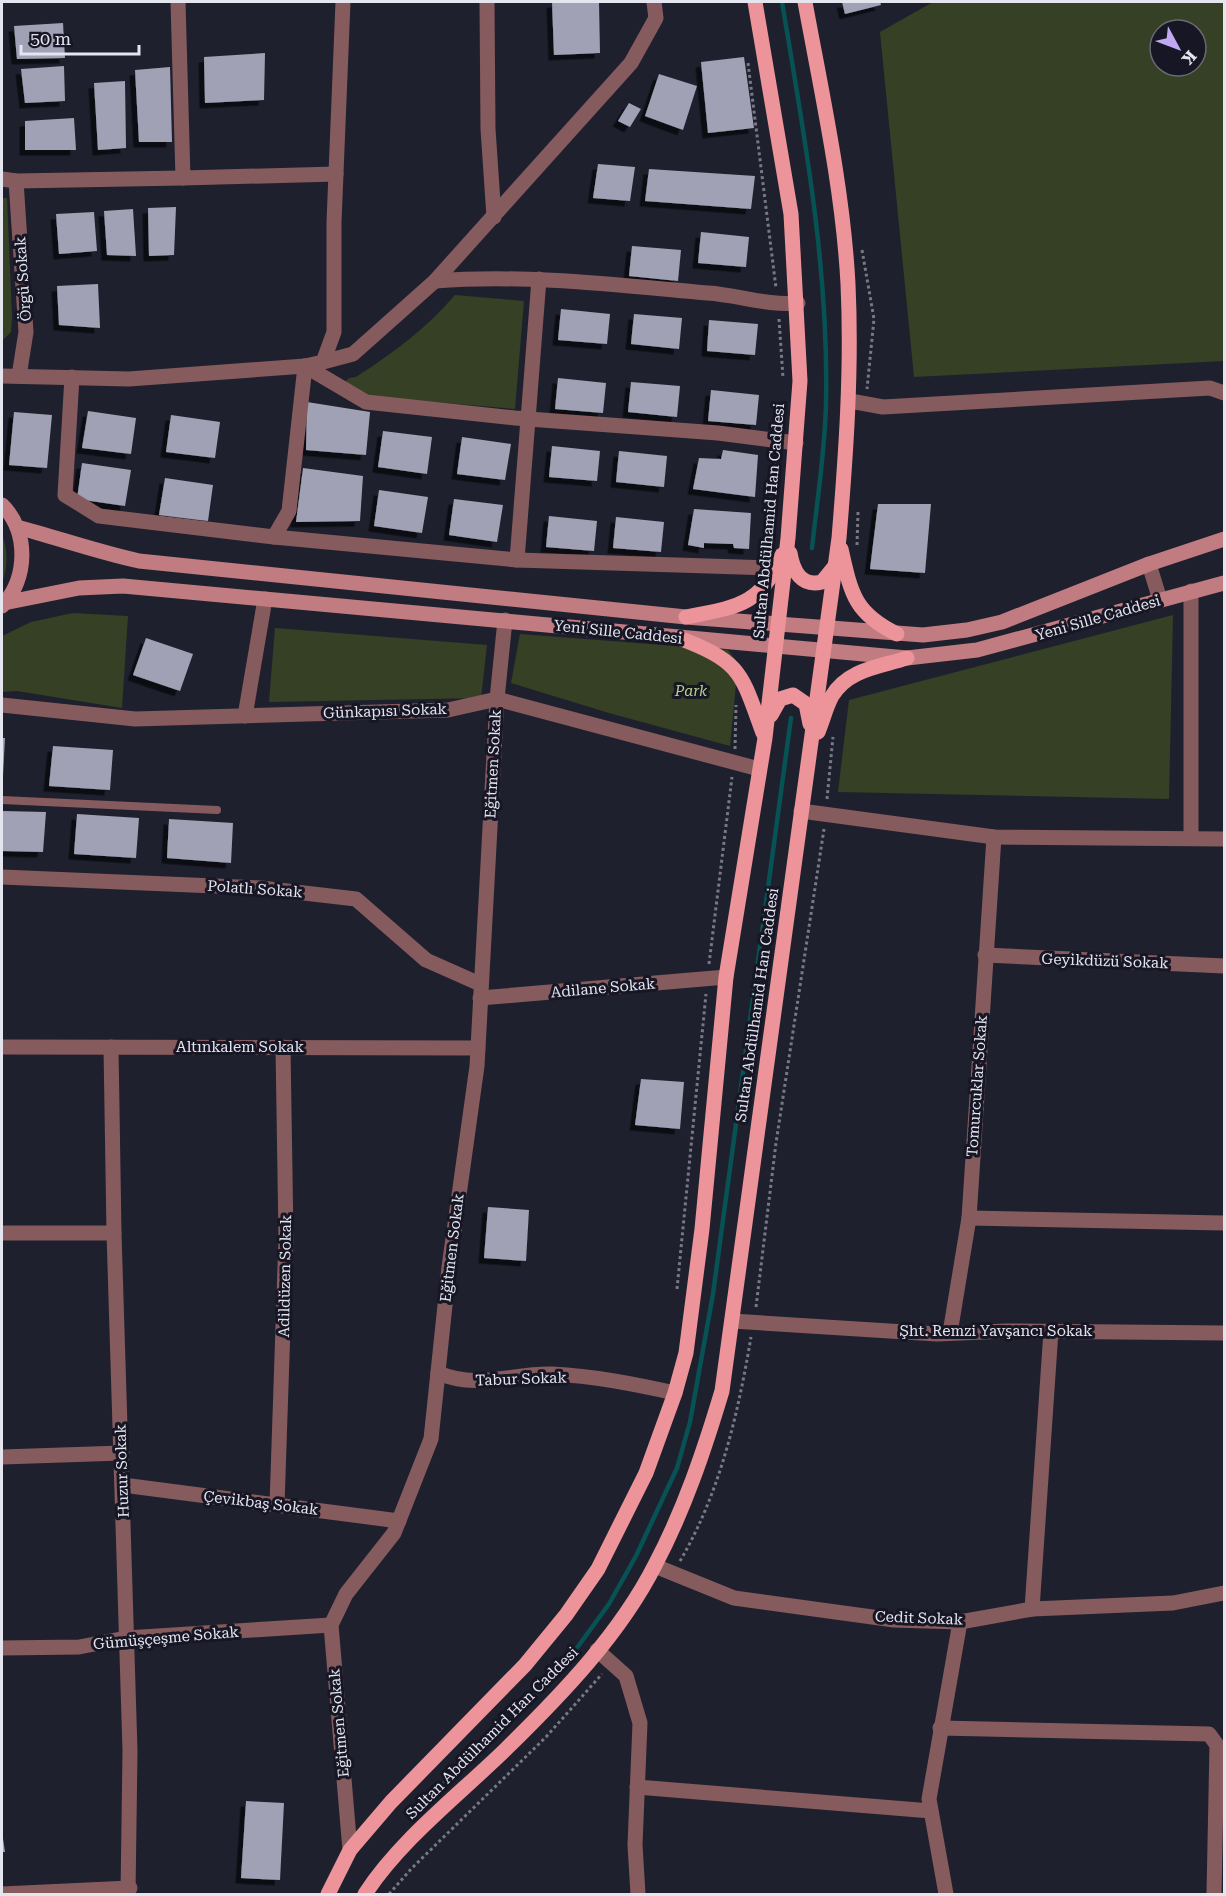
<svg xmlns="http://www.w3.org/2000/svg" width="1226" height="1896" font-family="'Roboto Serif',serif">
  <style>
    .green { fill: #364024; fill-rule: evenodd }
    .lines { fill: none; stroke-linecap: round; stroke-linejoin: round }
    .stream { stroke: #075254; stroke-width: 4.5 }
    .building { fill: #a0a1b4; filter: url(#shadow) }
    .path { stroke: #787985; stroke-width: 3; stroke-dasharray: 3 3; stroke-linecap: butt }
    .lane { stroke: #865b5e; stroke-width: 8 }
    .street { stroke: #865b5e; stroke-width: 15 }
    .secondary { stroke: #c07c80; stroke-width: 15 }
    .primary { stroke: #ec949a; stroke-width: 15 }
    .labels { text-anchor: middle; stroke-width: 6; stroke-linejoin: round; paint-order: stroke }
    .street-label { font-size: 15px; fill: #e4e5ef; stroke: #161624 }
    .park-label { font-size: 15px; font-style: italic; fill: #b7cf8a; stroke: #161624 }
  </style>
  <defs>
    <filter id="shadow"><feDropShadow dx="-5.5" dy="5.5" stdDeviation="0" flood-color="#0009"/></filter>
  </defs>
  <rect width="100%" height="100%" fill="#1f202e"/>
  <!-- green -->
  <g class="green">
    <path d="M933,2h291v359l-310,16 -34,-345zM1160,30h36v36h-36z"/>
    <polygon points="2,198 7,198 12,317 11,332 2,341"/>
    <path d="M455,295l69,6 -9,108 -164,-14 -7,-12 5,-5 7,-1c37,-24 70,-48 99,-82z"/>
    <path d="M2,534c6,17 6,32 0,49z"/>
    <polygon points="73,613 128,616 122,708 17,691 2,692 2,636 31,622"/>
    <polygon points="1173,615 1169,799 838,792 849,700"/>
    <polygon points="275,628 487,645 481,698 269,702"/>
    <polygon points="520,634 728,650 738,663 730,746 609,713 511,683"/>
  </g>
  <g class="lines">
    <!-- stream -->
    <g class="stream">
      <path d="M782,2c22,132 47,266 44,401 -1,49 -9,98 -14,145"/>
      <polyline points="438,1789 527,1704 571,1656 609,1604 636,1556 677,1468 690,1422 713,1294 791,718"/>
    </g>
  </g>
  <!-- building -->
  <g class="building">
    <polygon points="552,2 599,2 600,53 554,55"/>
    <polygon points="842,2 880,2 881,5 845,14"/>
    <polygon points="63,23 65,58 17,59 14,26"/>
    <polygon points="265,53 264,100 205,103 204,57"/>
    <polygon points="744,57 754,128 708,133 701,62"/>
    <polygon points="64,66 65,101 25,103 21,69"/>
    <polygon points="170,67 172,142 139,142 135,70"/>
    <polygon points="659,74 697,86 683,130 645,116"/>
    <polygon points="125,81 126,148 98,150 94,83"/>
    <polygon points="629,103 641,109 630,127 618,121"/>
    <polygon points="74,118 76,150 25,150 25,121"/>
    <polygon points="598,164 635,167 630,201 593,198"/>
    <polygon points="649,169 755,176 751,209 645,201"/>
    <polygon points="176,207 174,255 149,256 148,208"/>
    <polygon points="133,209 136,256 107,255 104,211"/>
    <polygon points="94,212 97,251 59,254 56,214"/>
    <polygon points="701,232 749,237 746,267 698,263"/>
    <polygon points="632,246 681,250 678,281 629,276"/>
    <polygon points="98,284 100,328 59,325 57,286"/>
    <polygon points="561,309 610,314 607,344 558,340"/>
    <polygon points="634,314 682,318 679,349 631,344"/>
    <polygon points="709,320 758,324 755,355 707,351"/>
    <polygon points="558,378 606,383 603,413 555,409"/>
    <polygon points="631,382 680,386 677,417 628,412"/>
    <polygon points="711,390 759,395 756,425 708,421"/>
    <polygon points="307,402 370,412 366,455 306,450"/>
    <polygon points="88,411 136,418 131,454 82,448"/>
    <polygon points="14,412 52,415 47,468 9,465"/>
    <polygon points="171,415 220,422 215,458 166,452"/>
    <polygon points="383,431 432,437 427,474 378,467"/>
    <polygon points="462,437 511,444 505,480 457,474"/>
    <polygon points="552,446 600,451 597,481 549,477"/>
    <polygon points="723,450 758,455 755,497 693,489 699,458 721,459"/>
    <polygon points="619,451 667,456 664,487 616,482"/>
    <polygon points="82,463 131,470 125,506 77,499"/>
    <polygon points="303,468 363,476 360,521 296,522"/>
    <polygon points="165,478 213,485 208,521 159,515"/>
    <polygon points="379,490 428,497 422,533 374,526"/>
    <polygon points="454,499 503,505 497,542 449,535"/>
    <polygon points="878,504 931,504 925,573 870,569"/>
    <polygon points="694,509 751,513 749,549 734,548 733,544 704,543 704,548 688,545"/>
    <polygon points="549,516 597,521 594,551 546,547"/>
    <polygon points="616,517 664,522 661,552 613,548"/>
    <polygon points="146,638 193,654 180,691 133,675"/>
    <polygon points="2,738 5,738 3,776 2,776"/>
    <polygon points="53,746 113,750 110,790 49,786"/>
    <polygon points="2,811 46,812 43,852 2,851"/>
    <polygon points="77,814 139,818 136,858 74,854"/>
    <polygon points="169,819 233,823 231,863 167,858"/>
    <polygon points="641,1079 684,1082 680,1129 635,1125"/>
    <polygon points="488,1207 529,1210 526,1261 484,1258"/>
    <polygon points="246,1801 284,1803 280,1880 241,1878"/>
    <polygon points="2,1832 5,1852 2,1852"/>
  </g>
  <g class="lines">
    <!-- path -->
    <g class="path">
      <polyline points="748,63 776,288"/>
      <polyline points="862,250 874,319 867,389"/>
      <polyline points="779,319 783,378"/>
      <polyline points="776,471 777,456"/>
      <polyline points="857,545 858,512"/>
      <polyline points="735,749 736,705"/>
      <polyline points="827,799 833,737"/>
      <polyline points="709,964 732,777"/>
      <polyline points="677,1289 706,994"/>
      <polyline points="756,1307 776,1143 824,829"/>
      <path d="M680,1561c40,-68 58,-147 71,-224"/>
      <polyline points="389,1894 412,1868 546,1737 602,1674"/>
    </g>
    <!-- lane -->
    <polyline class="lane" points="2,800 217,810"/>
    <!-- street -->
    <g class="street">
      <polyline points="178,2 183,178 336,174"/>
      <polyline points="487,2 488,129 494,217"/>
      <polyline points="2,179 16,181 183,178"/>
      <polyline points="16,181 26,332 19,376"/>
      <path d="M435,281c91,-7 182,4 273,12 30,2 60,13 90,10"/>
      <polyline points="323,362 353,354 435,281 631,63 656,18 654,2"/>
      <polyline points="305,366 366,402 515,418 718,433 796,443"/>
      <polyline points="2,376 129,379 305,366 323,362 334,332 334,222 343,2"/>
      <polyline points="72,377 65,495 99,516 274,537 517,560 776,568"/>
      <polyline points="850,401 883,407 1210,388 1224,393"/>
      <polyline points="274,537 289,511 305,366"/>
      <polyline points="517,560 539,279"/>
      <polyline points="1149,564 1160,600"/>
      <polyline points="2,705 135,719 448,710 497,699 759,769"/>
      <polyline points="245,716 265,599"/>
      <polyline points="801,811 994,837 1224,839"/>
      <polyline points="1191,838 1191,591"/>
      <polyline points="2,877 261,888 356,899 426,960 480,984"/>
      <polyline points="985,955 1224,966"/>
      <polyline points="480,998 726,977"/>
      <polyline points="2,1047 478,1048"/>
      <polyline points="111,1047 114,1233 130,1751 128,1894"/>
      <polyline points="969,1218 1224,1223"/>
      <polyline points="2,1233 114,1233"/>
      <polyline points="732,1321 937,1334 1007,1331 1224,1333"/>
      <polyline points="950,1333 969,1218 994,837"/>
      <path d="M438,1373c41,17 73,0 114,1 42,2 82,10 123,19"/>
      <polyline points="2,1457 122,1453"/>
      <polyline points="123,1485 399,1521"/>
      <polyline points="277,1505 286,1238 283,1047"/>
      <polyline points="655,1566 734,1598 894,1620 960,1622 1032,1609 1173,1603 1224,1593"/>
      <polyline points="1032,1609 1051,1331"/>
      <polyline points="2,1648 79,1647 126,1638 331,1625"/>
      <polyline points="597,1650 626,1676 640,1723 635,1845 638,1894"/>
      <polyline points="940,1728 1209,1734 1217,1745 1214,1894"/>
      <polyline points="637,1787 931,1811"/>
      <polyline points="350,1850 331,1625 346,1594 394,1533 431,1439 449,1267 477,1066 497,699 505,620"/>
      <polyline points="2,1894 130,1888"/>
      <polyline points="946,1894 929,1799 960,1622"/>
    </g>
    <!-- secondary -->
    <g class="secondary">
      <path d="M2,505c27,26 26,74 0,101"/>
      <path d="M17,527c41,11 81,25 122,34l547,56 237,18 44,-5 35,-8 147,-58 75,-25"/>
      <polyline points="4,603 79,588 123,586 907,658 977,650 1224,583"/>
    </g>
    <!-- primary -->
    <g class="primary">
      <path d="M841,549c10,44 13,64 56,85"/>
      <path d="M790,553c3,18 11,34 32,29l13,-16"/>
      <path d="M686,617c50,-10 75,-11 96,-62"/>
      <path d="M679,638c63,24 62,35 84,95"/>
      <polyline points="771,715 780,699 793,695 806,704 810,724"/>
      <path d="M818,732c5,-12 8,-25 14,-36 16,-27 48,-29 75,-38"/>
      <polyline points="328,1894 350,1850 391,1802 525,1665 566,1615 598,1569 646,1473 675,1393 686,1353 702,1229 726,977 765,738 788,538 800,381 791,214 755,2"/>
      <path d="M365,1894c36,-55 95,-100 142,-146 55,-54 113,-114 148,-183 29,-55 49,-114 67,-174l117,-853c7,-85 13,-168 9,-254 -5,-95 -26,-189 -43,-282"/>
    </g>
  </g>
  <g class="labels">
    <!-- street labels -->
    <g class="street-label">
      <text transform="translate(23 279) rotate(-94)" y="5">Örgü Sokak</text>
      <text transform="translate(769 521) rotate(-85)" y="5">Sultan Abdülhamid Han Caddesi</text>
      <text transform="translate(1098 618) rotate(-16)" y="5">Yeni Sille Caddesi</text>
      <text transform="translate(618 632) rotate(6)" y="5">Yeni Sille Caddesi</text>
      <text transform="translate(385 711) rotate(-2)" y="5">Günkapısı Sokak</text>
      <text transform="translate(493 764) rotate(-87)" y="5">Eğitmen Sokak</text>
      <text transform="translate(255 889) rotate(4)" y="5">Polatlı Sokak</text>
      <text transform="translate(1105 961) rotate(2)" y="5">Geyikdüzü Sokak</text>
      <text transform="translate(603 988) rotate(-5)" y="5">Adilane Sokak</text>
      <text transform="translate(757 1005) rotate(-82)" y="5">Sultan Abdülhamid Han Caddesi</text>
      <text x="240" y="1052">Altınkalem Sokak</text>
      <text transform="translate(977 1086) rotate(-86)" y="5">Tomurcuklar Sokak</text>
      <text transform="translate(452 1248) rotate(-83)" y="5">Eğitmen Sokak</text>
      <text transform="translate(285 1276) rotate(-89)" y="5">Adildüzen Sokak</text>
      <text x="996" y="1336">Şht. Remzi Yavşancı Sokak</text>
      <text transform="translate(521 1379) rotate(-2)" y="5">Tabur Sokak</text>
      <text transform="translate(122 1471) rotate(-92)" y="5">Huzur Sokak</text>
      <text transform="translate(261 1503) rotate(7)" y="5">Çevikbaş Sokak</text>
      <text transform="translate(919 1618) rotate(2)" y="5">Cedit Sokak</text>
      <text transform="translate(166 1638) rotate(-5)" y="5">Gümüşçeşme Sokak</text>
      <text transform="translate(339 1723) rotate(-95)" y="5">Eğitmen Sokak</text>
      <text transform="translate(492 1733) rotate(-45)" y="5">Sultan Abdülhamid Han Caddesi</text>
    </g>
    <!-- park labels -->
    <g class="park-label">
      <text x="691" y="696">Park</text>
    </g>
  </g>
  <!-- border -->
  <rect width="1226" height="1896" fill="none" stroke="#e4e5ef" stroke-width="6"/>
  <!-- north arrow -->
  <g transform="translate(1178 48) rotate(131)"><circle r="28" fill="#161624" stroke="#686975" stroke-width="1.5"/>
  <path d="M0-4.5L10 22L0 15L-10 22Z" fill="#c1a8f3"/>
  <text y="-9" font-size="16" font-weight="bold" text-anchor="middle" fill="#e4e5ef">K</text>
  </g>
  <!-- scale -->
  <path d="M21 45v9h118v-9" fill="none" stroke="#e4e5ef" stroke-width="3"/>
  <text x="30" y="45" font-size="18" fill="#e4e5ef" stroke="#161624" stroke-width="4.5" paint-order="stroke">50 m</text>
</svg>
